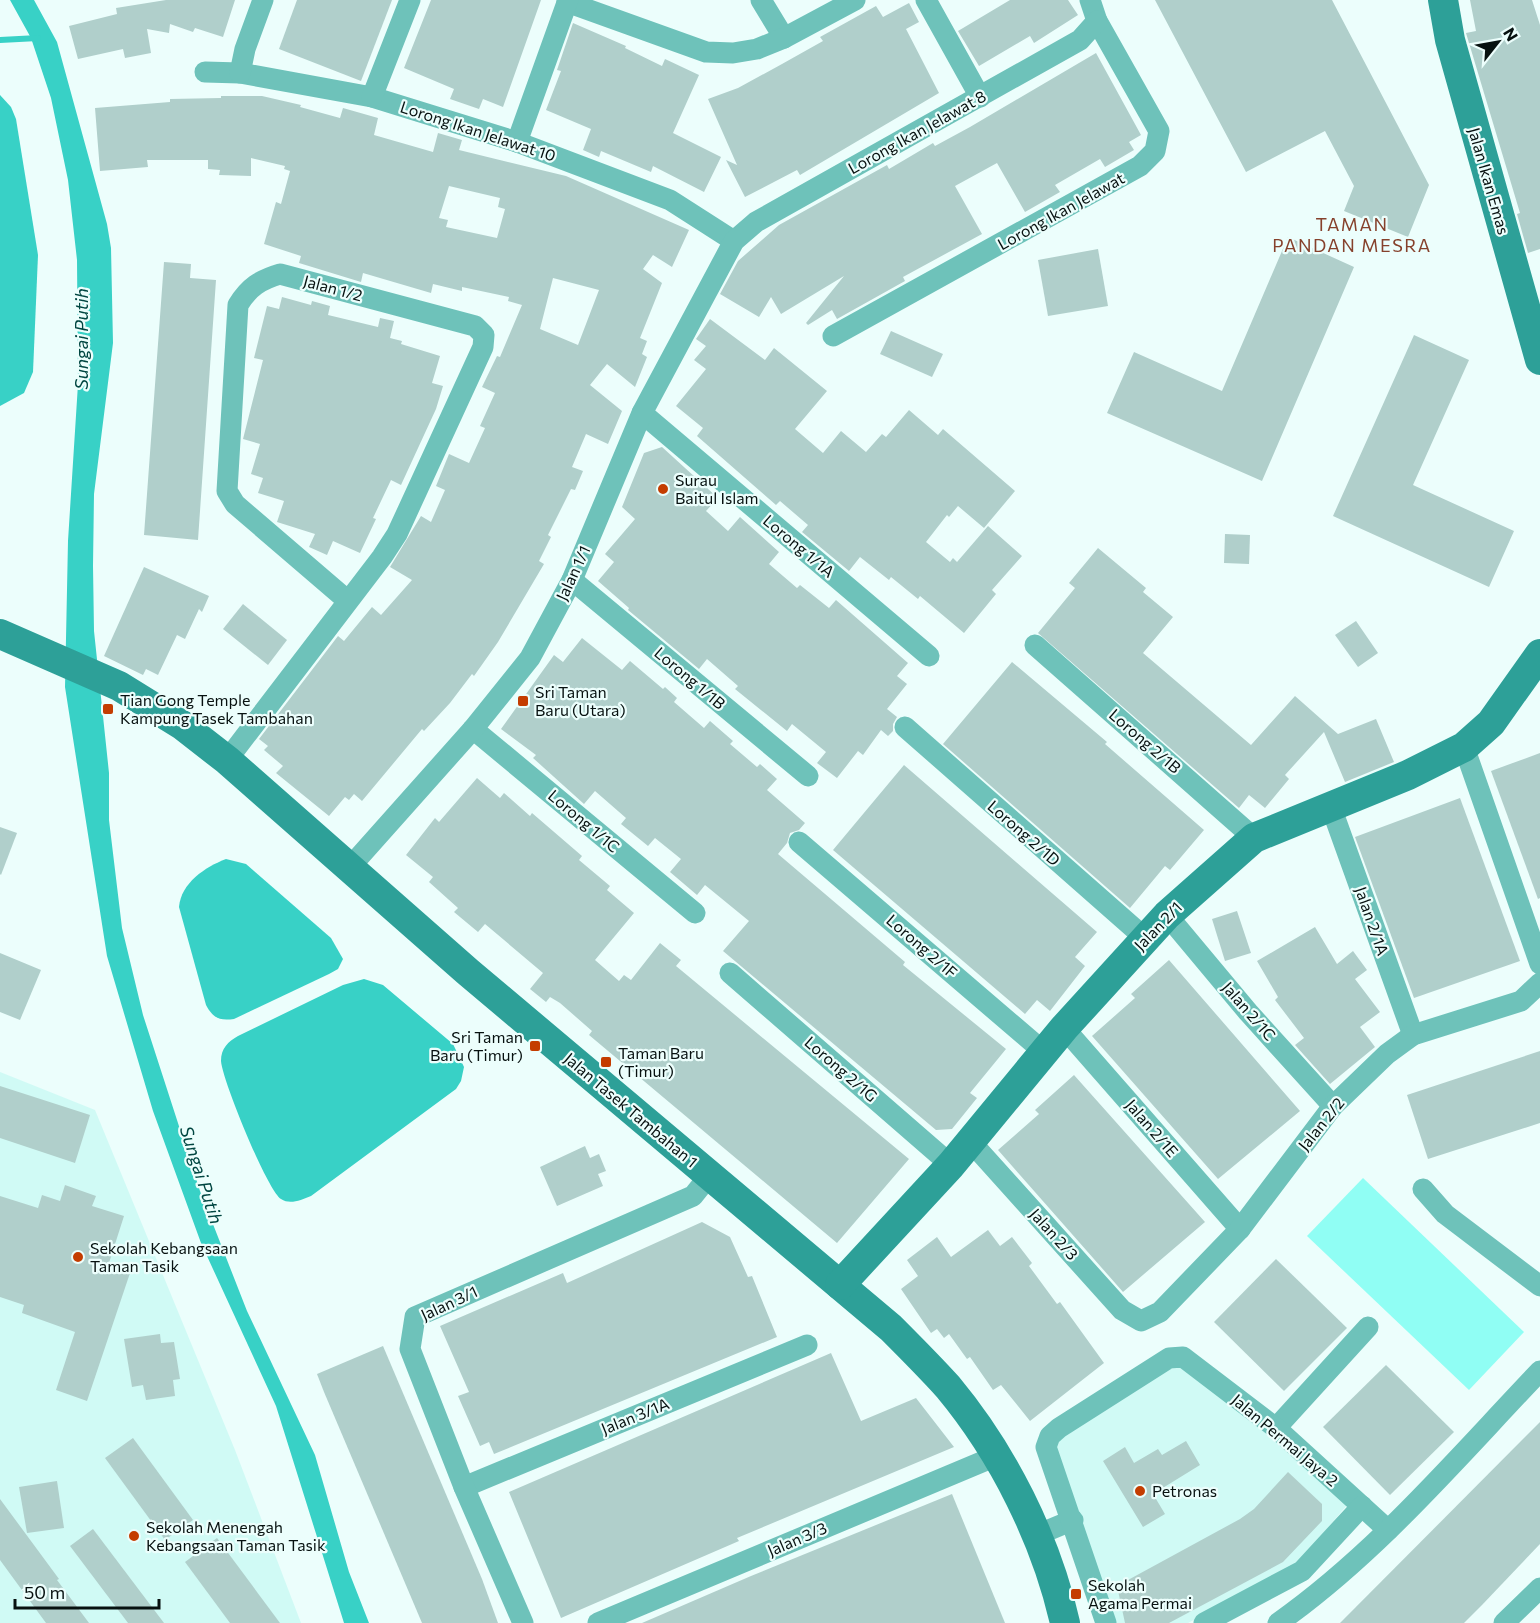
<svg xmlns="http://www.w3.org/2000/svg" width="1540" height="1623" font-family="Commissioner,sans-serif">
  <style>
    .built { fill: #d0faf5 }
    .green { fill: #90fef4 }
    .water { fill: #38d1c6 }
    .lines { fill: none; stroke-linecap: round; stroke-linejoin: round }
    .stream { stroke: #38d1c6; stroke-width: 6 }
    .building { fill: #b0cfcb; fill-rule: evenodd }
    .street { stroke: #6ec2ba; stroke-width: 21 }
    .secondary { stroke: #2da098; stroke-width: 30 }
    .poi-dot { fill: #c43d01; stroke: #ecfefc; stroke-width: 2 }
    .labels { text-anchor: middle; stroke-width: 4.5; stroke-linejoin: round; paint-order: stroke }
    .street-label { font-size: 16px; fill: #071110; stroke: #ecfefc }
    .poi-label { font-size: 16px; fill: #071110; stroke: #ecfefc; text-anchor: start }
    .neighbourhood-label { font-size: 18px; letter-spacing: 1.5px; fill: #86412c; stroke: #ecfefc }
    .water-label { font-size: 18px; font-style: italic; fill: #004641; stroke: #ecfefc }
  </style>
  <rect width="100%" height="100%" fill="#ecfefc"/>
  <!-- built -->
  <g class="built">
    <polygon points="0,1072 95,1110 235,1450 301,1623 0,1623"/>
    <polygon points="1177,1361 1269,1434 1348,1504 1297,1564 1188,1623 1114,1623 1055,1447 1066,1431"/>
  </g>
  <!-- green -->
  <polygon class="green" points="1363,1178 1524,1332 1469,1390 1307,1236"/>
  <!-- water -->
  <g class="water">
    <polygon points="10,0 34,0 57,42 107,224 111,248 113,343 94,494 93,566 94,631 109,773 109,820 122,928 143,1015 200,1191 247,1311 315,1455 349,1572 369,1623 344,1623 276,1406 201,1243 153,1111 107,956 65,687 68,541 78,384 77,260 68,180 51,98 31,38"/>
    <polygon points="0,95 11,107 16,119 38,255 33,372 24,393 0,406"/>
    <path d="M226,859l20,5 85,74 12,21 -5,10 -9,5 -95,45c-15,2 -21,-1 -28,-14l-27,-98c2,-24 26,-40 47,-48z"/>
    <path d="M364,979l19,6 70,59 11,23 -3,14 -5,8 -145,107c-10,4 -21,9 -30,3 -14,-9 -59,-120 -60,-138 0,-13 7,-19 17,-25l105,-51z"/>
  </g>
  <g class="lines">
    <!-- stream -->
    <polyline class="stream" points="0,40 38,38"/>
  </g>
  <!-- building -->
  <g class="building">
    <polygon points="166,0 235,0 223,37 195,28 193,32 170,24 169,33 147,29 151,53 125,58 123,49 78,59 69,26 117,14 116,8"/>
    <polygon points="297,0 392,0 361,81 279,49"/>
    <polygon points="431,0 541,0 503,107 483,99 479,109 450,99 454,89 404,68"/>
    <polygon points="1010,0 1068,0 1078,15 1034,43 1030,36 979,66 958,31"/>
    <polygon points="1155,0 1332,0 1429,185 1408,237 1344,211 1354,186 1325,131 1246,172"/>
    <polygon points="1470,0 1532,0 1540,25 1540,249 1528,253 1517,214 1520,213 1466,33 1476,31"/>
    <polygon points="909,3 919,22 906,29 939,93 800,175 797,170 745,197 726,160 737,165 708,99 738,88 782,64 823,41 820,37 876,6 883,17"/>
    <polygon points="573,23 626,46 625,48 662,66 665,59 699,75 673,133 721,157 704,192 653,166 651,172 601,151 599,157 583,150 591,129 546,110 561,71 557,70"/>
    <polygon points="1096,53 1141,135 1129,142 1134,150 1105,167 1100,159 1055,185 1060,192 1025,212 997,163 955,186 982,234 903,277 905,281 837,319 832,310 808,325 806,323 844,276 781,314 771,297 759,317 720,294 738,261 779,225 887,165 889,169 933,143 935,146 970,127"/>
    <path d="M221,96h41l39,9 -1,2 40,11 3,-10 35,10 -4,17 59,17 5,-19 24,7 -3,10 107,26 123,54 -17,37 -19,-12 -10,14 19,14 -22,55 7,3 -5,13 5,3 -12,30 -28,-23 -17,21 32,26 -14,33 -22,-10 -14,33 11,4 -8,19 -4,-1 -23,46 3,2 -12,24 5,3 -46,78 -24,34 -2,-2 -22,29 -26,28 -2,-2 -60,72 -8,-7 -5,6 -4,-3 -16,19 -53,-43 7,-7 -19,-16 4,-4 -9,-7 79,-103 6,5 28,-34 9,8 31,-35 -22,-13 31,-51 10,6 14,-32 -9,-4 13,-32 20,9 16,-35 -5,-2 15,-33 -13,-6 15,-31 3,1 22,-52 -14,-4 1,-4 -47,-10v4l-29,-7 -2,9 -68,-20 -2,9 -62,-19 2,-7 -37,-12 12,-42 5,2 9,-33 -6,-2 1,-3 -34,-8v18l-32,-1 1,-5 -12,-1v-9h-61l1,7 -48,4 -5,-63 75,-6v-3l51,-1zM449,186l51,12 -2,9 7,2 -8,29 -51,-11 2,-7 -9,-2zM553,278l46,12 -21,55 -38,-16z"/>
    <polygon points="1288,237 1354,267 1262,481 1107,413 1134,352 1222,391"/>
    <polygon points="1098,249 1108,306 1048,316 1038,260"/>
    <polygon points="164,262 191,264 190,278 216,280 198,540 144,535"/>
    <polygon points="282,297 311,305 312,301 330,306 328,315 378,327 380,318 394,321 390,338 402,341 401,344 440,356 432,383 443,386 436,409 401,485 391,480 373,518 376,519 360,553 333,541 327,555 309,547 315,534 277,522 284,501 258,493 263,478 251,474 260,444 243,439 263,360 254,358 267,306 279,309"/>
    <polygon points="710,319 765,360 774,348 827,391 795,429 823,453 841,431 866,452 882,434 886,437 909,410 938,435 943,429 1015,491 984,528 958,506 949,517 947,515 926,542 950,562 953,558 957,562 988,526 1022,556 992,590 996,594 964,633 920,596 918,599 891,577 889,580 860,557 849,571 802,532 808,525 780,501 776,505 697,436 703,428 676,406 706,369 694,360 706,346 696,339"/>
    <polygon points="891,331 943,354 932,377 880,354"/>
    <polygon points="1414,335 1469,360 1413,485 1514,531 1489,587 1333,516"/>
    <polygon points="662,447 718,498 706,511 728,531 740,517 779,552 769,564 797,588 800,585 829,608 836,600 908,663 897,676 907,684 887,709 897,717 893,724 893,731 888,736 881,730 863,755 858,751 837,778 817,763 826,752 792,724 787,731 735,689 738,686 707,659 699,669 628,610 629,608 598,581 614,562 605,554 635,519 622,507 644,453"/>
    <polygon points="1225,534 1250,535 1249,564 1224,563"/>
    <polygon points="1098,548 1146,588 1143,592 1173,617 1143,653 1251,745 1295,696 1338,734 1376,719 1394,762 1345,782 1324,732 1285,775 1289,779 1265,808 1249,795 1239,808 1038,633 1075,588 1069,583"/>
    <polygon points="144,567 209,596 202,612 199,609 185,639 177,635 158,675 146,669 143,675 104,656"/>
    <polygon points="243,604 287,640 268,665 223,629"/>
    <polygon points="1356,621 1378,653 1358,667 1335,635"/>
    <polygon points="582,638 622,670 630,661 663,689 665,687 677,698 674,702 704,728 710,721 733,741 730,744 757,767 760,764 777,779 767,790 805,823 799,830 790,833 787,843 778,854 905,962 903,965 1006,1049 970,1093 977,1098 952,1129 936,1130 723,951 749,921 705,885 697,895 670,872 681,859 655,838 648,846 621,824 626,818 595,791 584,804 533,758 536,755 501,729 554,655 563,662"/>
    <polygon points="1012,662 1107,742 1105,744 1204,830 1170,870 1165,866 1130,908 943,744"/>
    <polygon points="1540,753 1540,898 1538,899 1491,771"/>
    <polygon points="904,765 1097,932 1075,957 1085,966 1050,1011 1037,1000 1025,1014 833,850"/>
    <polygon points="477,778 500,798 504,793 530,816 532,813 582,856 579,860 610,886 607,890 634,913 595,960 619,981 624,975 631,980 660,943 681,960 676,966 909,1159 837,1243 589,1035 592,1031 560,1003 550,997 546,1002 530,989 543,973 485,924 478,932 454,912 458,908 429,882 433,877 406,855 435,818 439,822"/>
    <polygon points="1460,798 1520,961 1414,998 1355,837"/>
    <polygon points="0,827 17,833 1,875 0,874"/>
    <polygon points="1237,911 1251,953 1225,961 1212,919"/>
    <polygon points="1315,927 1337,964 1353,951 1367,970 1355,979 1380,1012 1360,1027 1375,1047 1330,1084 1295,1045 1304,1038 1275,1000 1278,997 1257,961"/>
    <polygon points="0,953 41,970 20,1020 0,1012"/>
    <polygon points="1169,960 1300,1111 1218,1179 1092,1036 1135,998 1131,994"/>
    <polygon points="1540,1051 1540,1123 1428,1159 1407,1095"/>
    <polygon points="1074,1075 1205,1222 1123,1292 998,1150 1039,1114 1035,1110"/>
    <polygon points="0,1086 90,1115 75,1163 0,1138"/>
    <polygon points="585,1146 590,1158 599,1154 606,1171 598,1174 603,1186 557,1206 540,1167"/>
    <polygon points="65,1185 96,1196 92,1206 124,1216 108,1266 130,1273 87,1401 56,1390 75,1332 22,1313 24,1305 0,1297 0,1196 38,1208 42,1195 60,1201"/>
    <polygon points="702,1222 730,1237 748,1277 752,1276 777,1337 494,1454 489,1442 480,1446 458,1396 469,1392 440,1326 563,1273 567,1283"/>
    <polygon points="988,1230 1000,1246 1012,1237 1032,1263 1029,1266 1057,1304 1060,1302 1104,1363 1030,1421 1001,1385 993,1390 970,1357 967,1359 949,1334 944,1338 937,1329 931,1333 901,1289 918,1276 907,1260 937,1237 951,1257"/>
    <polygon points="1276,1259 1347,1328 1284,1391 1214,1322"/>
    <polygon points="160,1334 161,1343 174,1342 180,1379 173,1380 175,1396 146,1400 143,1385 132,1387 124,1339"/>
    <polygon points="383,1346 482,1579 498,1623 422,1623 324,1392 317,1374"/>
    <polygon points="831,1353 861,1421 916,1398 954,1447 737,1538 739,1541 561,1618 509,1492"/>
    <polygon points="1386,1365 1454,1432 1390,1495 1323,1427"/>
    <polygon points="1540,1422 1540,1544 1482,1605 1464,1623 1340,1623"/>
    <polygon points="133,1438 193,1520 165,1540 105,1458"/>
    <polygon points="1186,1441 1200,1465 1153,1494 1165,1514 1143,1527 1103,1461 1125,1447 1134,1463 1158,1449 1162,1455"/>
    <polygon points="1288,1472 1322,1504 1322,1521 1283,1562 1169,1623 1125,1623 1117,1586 1240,1519 1254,1509"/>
    <polygon points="57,1481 64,1528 27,1533 19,1487"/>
    <polygon points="952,1494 1005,1623 642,1623 751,1576"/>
    <polygon points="0,1499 59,1579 57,1580 89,1623 46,1623 0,1560"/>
    <polygon points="93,1529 164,1623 128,1623 70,1546"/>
    <polygon points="217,1538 280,1623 230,1623 185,1562"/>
  </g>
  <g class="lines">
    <!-- street -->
    <g class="street">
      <polyline points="761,0 784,38"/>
      <polyline points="926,0 980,97"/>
      <polyline points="567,2 706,52 733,53 757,49 784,38 855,0"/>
      <polyline points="205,72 240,73 372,97 517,142 670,200 734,241"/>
      <polyline points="240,73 245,49 263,0"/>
      <polyline points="372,97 410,0"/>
      <polyline points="517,142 568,0"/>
      <polyline points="833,336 1140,166 1155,151 1159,131 1097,21 1090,0"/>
      <polyline points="642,413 929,656"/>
      <polyline points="572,580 808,776"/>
      <polyline points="1035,645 1254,838"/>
      <polyline points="905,727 1145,938"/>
      <polyline points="473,729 695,913"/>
      <polyline points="1464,747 1540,964"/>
      <path d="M227,760l155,-203 15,-23 86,-187 1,-12 -9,-9 -195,-52c-20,6 -31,13 -42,31l-11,186 8,13 113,97"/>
      <polyline points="1331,807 1413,1035"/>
      <polyline points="799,842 1044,1052"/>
      <polyline points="351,866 473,729 530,658 572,580 642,413 734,241 756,222 1080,40 1097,21"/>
      <polyline points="1167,915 1248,1012 1333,1106"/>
      <polyline points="730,973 951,1165"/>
      <polyline points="1064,1028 1240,1229"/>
      <polyline points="971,1142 1122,1310 1141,1321 1160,1312 1240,1229 1333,1106 1387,1054 1413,1035 1521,1001 1540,983"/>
      <polyline points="1423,1189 1445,1214 1540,1286"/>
      <polyline points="1276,1428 1368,1327"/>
      <polyline points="464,1487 807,1345"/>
      <polyline points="1037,1535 1073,1520"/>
      <polyline points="523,1623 464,1487 410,1349 415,1317 693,1196 709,1176"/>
      <polyline points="598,1623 996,1456"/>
      <polyline points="1106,1623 1046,1447 1050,1436 1059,1428 1169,1358 1183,1357 1276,1428 1388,1530"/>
      <polyline points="1204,1623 1302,1571 1362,1506"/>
      <path d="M1278,1623c99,-70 178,-164 262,-252"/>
      <polyline points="1504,1623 1540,1588"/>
    </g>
    <!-- secondary -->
    <g class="secondary">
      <polyline points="1443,0 1450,40 1540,360"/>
      <path d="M0,634l119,52 63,39 45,35 241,212 423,356c19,19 39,39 57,59 55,66 98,152 117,236"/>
      <polyline points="840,1285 951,1165 1064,1028 1167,915 1254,838 1408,775 1464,747 1491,723 1540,654"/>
    </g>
  </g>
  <!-- markers -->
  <g class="poi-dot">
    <circle cx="663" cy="489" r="6"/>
    <rect x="517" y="695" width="12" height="12" rx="3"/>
    <rect x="102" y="703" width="12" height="12" rx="3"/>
    <rect x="529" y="1040" width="12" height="12" rx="3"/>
    <rect x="600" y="1056" width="12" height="12" rx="3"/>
    <circle cx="78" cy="1257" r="6"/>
    <circle cx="1140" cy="1491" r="6"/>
    <circle cx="134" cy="1536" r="6"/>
    <rect x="1070" y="1588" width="12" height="12" rx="3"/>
  </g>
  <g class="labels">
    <!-- street labels -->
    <g class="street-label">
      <text transform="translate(478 131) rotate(18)" y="6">Lorong Ikan Jelawat 10</text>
      <text transform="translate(917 132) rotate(-29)" y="6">Lorong Ikan Jelawat 8</text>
      <text transform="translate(1489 181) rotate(74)" y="6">Jalan Ikan Emas</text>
      <text transform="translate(1061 211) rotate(-29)" y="6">Lorong Ikan Jelawat</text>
      <text transform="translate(333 288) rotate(15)" y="6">Jalan 1/2</text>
      <text transform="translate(799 546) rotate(40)" y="6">Lorong 1/1A</text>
      <text transform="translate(573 573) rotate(-65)" y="6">Jalan 1/1</text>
      <text transform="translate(690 678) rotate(40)" y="6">Lorong 1/1B</text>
      <text transform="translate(1145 741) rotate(41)" y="6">Lorong 2/1B</text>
      <text transform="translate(584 821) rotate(40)" y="6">Lorong 1/1C</text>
      <text transform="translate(1024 833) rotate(41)" y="6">Lorong 2/1D</text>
      <text transform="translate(1372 921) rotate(71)" y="6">Jalan 2/1A</text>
      <text transform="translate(1158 926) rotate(-46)" y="6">Jalan 2/1</text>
      <text transform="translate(922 946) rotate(41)" y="6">Lorong 2/1F</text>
      <text transform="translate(1249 1011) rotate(49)" y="6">Jalan 2/1C</text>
      <text transform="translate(841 1069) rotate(41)" y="6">Lorong 2/1G</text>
      <text transform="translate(631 1110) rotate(40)" y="6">Jalan Tasek Tambahan 1</text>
      <text transform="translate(1321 1124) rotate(-51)" y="6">Jalan 2/2</text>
      <text transform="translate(1152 1128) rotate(49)" y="6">Jalan 2/1E</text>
      <text transform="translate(1054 1234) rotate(48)" y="6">Jalan 2/3</text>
      <text transform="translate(449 1303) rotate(-25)" y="6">Jalan 3/1</text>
      <text transform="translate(635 1416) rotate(-22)" y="6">Jalan 3/1A</text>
      <text transform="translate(1285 1440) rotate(40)" y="6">Jalan Permai Jaya 2</text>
      <text transform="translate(797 1539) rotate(-23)" y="6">Jalan 3/3</text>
    </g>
    <!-- poi labels -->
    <g class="poi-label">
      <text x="675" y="486">Surau<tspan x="675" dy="18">Baitul Islam</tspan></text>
      <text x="535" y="698">Sri Taman<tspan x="535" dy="18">Baru (Utara)</tspan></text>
      <text x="120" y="706">Tian Gong Temple<tspan x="120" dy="18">Kampung Tasek Tambahan</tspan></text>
      <text x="523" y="1043" text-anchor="end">Sri Taman<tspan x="523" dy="18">Baru (Timur)</tspan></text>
      <text x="618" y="1059">Taman Baru<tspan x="618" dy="18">(Timur)</tspan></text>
      <text x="90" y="1254">Sekolah Kebangsaan<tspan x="90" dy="18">Taman Tasik</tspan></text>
      <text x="1152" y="1497">Petronas</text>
      <text x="146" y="1533">Sekolah Menengah<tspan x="146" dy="18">Kebangsaan Taman Tasik</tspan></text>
      <text x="1088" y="1591">Sekolah<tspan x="1088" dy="18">Agama Permai</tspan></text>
    </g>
    <!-- neighbourhood labels -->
    <g class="neighbourhood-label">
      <text x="1352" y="231">TAMAN<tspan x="1352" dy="21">PANDAN MESRA</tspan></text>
    </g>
    <!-- water labels -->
    <g class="water-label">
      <text transform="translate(82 339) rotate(-90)" y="6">Sungai Putih</text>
      <text transform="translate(201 1175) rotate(72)" y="6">Sungai Putih</text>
    </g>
  </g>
  <!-- north arrow -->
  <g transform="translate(1498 42) rotate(59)" stroke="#ecfefc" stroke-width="4.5" paint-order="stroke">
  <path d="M0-4.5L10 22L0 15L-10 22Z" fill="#071110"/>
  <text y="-9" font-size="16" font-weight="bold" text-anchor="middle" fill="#071110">N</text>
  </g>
  <!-- scale -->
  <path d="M15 1599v9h144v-9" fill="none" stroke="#071110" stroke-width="3"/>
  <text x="24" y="1599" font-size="18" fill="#071110" stroke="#ecfefc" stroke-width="4.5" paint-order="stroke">50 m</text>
</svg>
